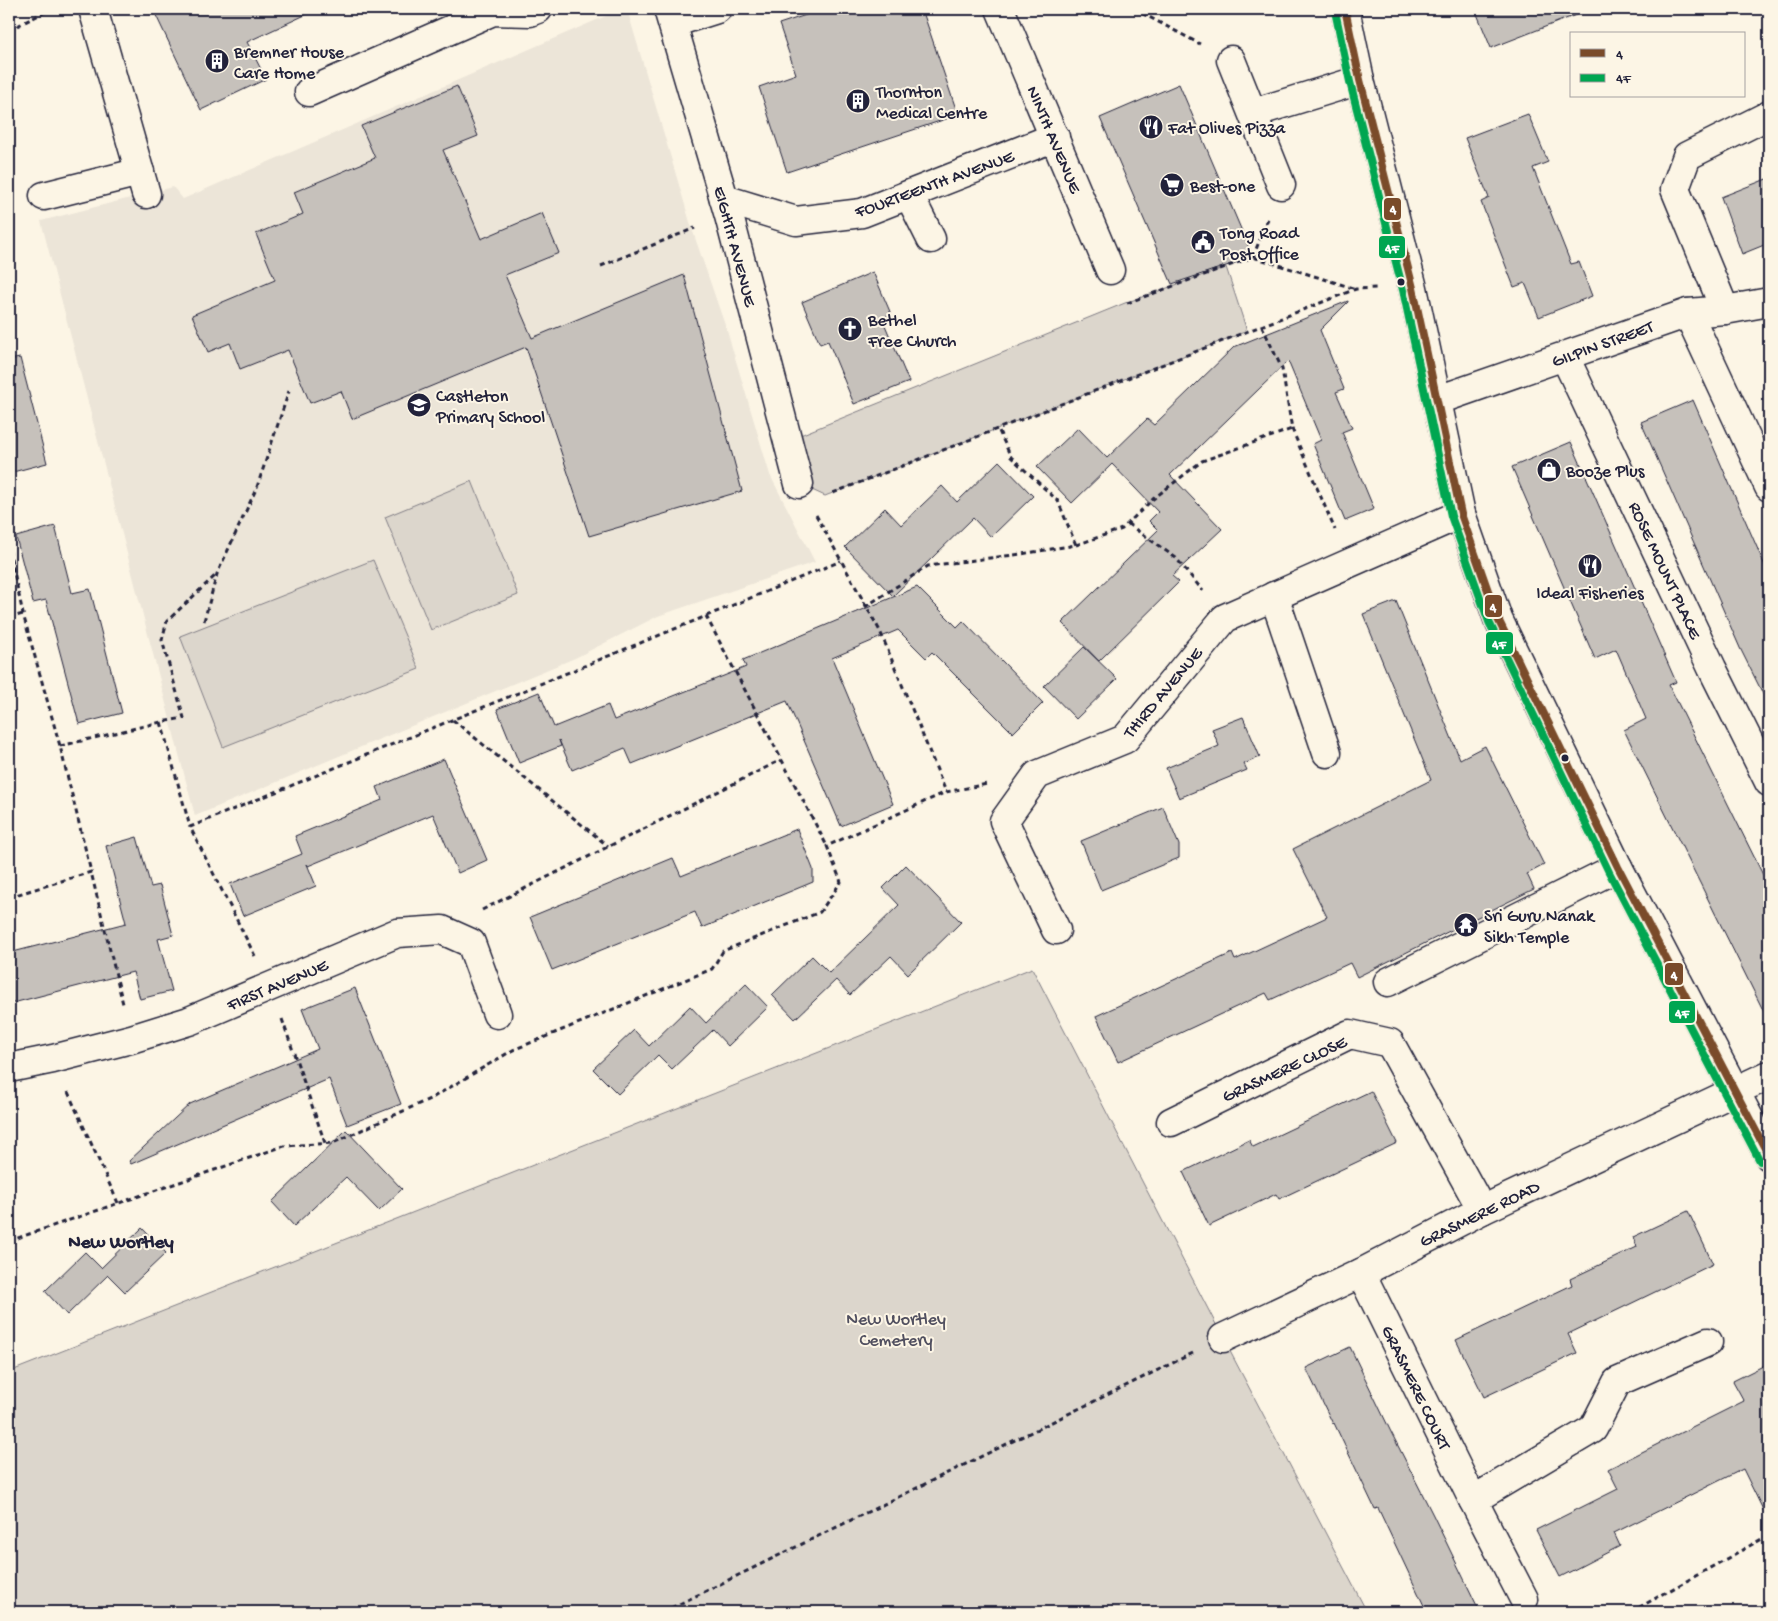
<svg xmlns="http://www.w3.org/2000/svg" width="1778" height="1621" font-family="'Gochi Hand',sans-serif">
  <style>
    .built { fill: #ece5d8 }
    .green { fill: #dcd6cc; stroke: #7f7c84 }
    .building { fill: #c6c1bb; stroke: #22223b }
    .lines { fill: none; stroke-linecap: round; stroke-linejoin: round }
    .minor-casing { stroke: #22223b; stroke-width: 31 }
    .major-casing { stroke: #22223b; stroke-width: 31 }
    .path { stroke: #22223b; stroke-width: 3; stroke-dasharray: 5 4; stroke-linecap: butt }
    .minor { stroke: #fcf5e5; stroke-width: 28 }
    .major { stroke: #fcf5e5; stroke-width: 28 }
    .bus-1-casing { stroke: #fcf5e5; stroke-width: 11 }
    .bus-2-casing { stroke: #fcf5e5; stroke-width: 11 }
    .bus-1 { stroke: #7a4b2a; stroke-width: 8 }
    .bus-2 { stroke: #00a651; stroke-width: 8 }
    .bus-dot { fill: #22223b; stroke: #fcf5e5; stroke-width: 2 }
    .labels { text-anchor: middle; stroke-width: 4; stroke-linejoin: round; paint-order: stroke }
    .poi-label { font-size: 18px; fill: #22223b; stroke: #fcf5e5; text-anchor: start }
    .street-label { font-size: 18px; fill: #22223b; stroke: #fcf5e5 }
    .park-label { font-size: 18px; fill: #504f5f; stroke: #fcf5e5 }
    .neighbourhood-label { font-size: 19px; font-weight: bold; fill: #22223b; stroke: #fcf5e5 }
    .line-badge { stroke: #fcf5e5; stroke-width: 2 }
    .badge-label { font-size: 14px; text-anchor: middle; font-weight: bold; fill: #fff }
  </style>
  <rect width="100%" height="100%" fill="#fcf5e5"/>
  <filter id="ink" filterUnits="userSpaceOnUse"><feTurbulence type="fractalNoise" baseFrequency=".02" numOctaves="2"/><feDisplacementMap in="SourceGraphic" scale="10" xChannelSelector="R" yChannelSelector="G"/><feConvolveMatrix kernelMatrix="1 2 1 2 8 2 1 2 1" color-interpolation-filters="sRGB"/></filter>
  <g filter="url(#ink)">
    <!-- built -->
    <polygon class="built" points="622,9 627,9 692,229 728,334 770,475 815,562 658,616 575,658 195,816 41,221 173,187 183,199"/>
    <!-- green -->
    <g class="green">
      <polygon points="1226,267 1247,331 825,496 799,484 788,440 1125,303"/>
      <polygon points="472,481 518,595 431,630 385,517"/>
      <polygon points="373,560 419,669 223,747 180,636"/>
      <polygon points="1032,968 1223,1338 1367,1612 9,1612 9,1372"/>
    </g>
    <!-- building -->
    <g class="building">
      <polygon points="153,9 318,9 247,42 266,79 201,110"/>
      <polygon points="824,9 922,9 958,115 787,172 759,87 796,74 779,24"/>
      <polygon points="1475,9 1586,9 1586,11 1491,48"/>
      <polygon points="1179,84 1253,257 1172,284 1100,118"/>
      <polygon points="457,86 478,136 443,150 481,239 542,213 559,253 505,275 532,338 684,275 742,491 589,536 526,347 352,419 341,391 310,403 288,350 240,369 230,343 208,352 192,315 275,280 256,234 303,214 294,192 375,158 361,126"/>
      <polygon points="1528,114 1548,162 1533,168 1571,264 1579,262 1592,296 1539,317 1525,283 1514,287 1481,202 1489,198 1465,138"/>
      <polygon points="1769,178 1769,243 1742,254 1721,197"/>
      <polygon points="873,272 891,314 882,318 909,382 854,404 828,341 820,344 802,302"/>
      <polygon points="1348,301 1348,302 1320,330 1344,389 1336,392 1352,428 1342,432 1374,509 1345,521 1313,444 1321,440 1288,361 1170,475 1222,529 1172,576 1179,582 1099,661 1062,623 1158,530 1149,521 1158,512 1112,464 1072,503 1037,467 1078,428 1107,458 1147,419 1154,425 1234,347"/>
      <polygon points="20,358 47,463 9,473 9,360"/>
      <polygon points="1693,400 1769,575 1769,706 1740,648 1641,422"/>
      <polygon points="1571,442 1676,682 1669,685 1769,887 1769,1022 1624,730 1646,719 1616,649 1595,659 1512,467"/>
      <polygon points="999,461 1033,496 991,537 973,518 893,596 845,547 885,508 901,525 942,486 957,502"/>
      <polygon points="55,526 72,593 90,589 122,713 79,724 46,600 33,603 16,537"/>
      <polygon points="917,587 957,627 963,621 1043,703 1013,733 932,652 926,658 898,630 832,658 893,804 841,826 787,701 632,764 625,748 572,770 559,740 561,746 519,763 497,709 539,692 554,727 608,705 614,720 746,667 743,660"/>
      <polygon points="1396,601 1460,759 1485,746 1544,865 1527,874 1534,889 1357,977 1350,963 1270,1000 1266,993 1118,1062 1096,1016 1232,953 1235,960 1327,917 1293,849 1431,780 1363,614"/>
      <polygon points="1084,647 1117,679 1076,719 1044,686"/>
      <polygon points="1243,717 1260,757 1244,764 1247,770 1179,798 1166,768 1219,746 1212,729"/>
      <polygon points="444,759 487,860 458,873 433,814 308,866 307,864 316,886 243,916 230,884 302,854 295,836 382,800 377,787"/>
      <polygon points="1163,807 1179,845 1179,858 1101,890 1081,841"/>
      <polygon points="797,829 813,869 813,882 702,928 695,912 552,970 530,917 673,858 681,876"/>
      <polygon points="137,837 151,887 160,885 173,935 158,939 172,991 140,999 133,972 9,1004 9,953 126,923 106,846"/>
      <polygon points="906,865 961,922 908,974 891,956 850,995 836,980 795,1019 772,995 812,956 829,973 899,905 883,888"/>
      <polygon points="746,984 768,1007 728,1046 713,1030 672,1069 658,1055 618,1094 593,1069 634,1030 649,1046 690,1006 706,1023"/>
      <polygon points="355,988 401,1104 347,1125 329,1079 131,1164 129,1161 190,1104 318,1049 302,1009"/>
      <polygon points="1371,1091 1397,1143 1279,1199 1276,1194 1209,1226 1183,1172 1249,1140 1253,1147"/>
      <polygon points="346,1130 402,1189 379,1211 346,1177 294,1226 272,1202"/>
      <polygon points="1688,1211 1713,1264 1568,1334 1577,1353 1484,1397 1456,1340 1572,1285 1570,1279 1637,1247 1633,1237"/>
      <polygon points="142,1228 166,1253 125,1292 108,1275 67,1315 45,1291 85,1252 101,1268"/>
      <polygon points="1350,1347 1390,1430 1433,1515 1480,1612 1427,1612 1378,1508 1375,1509 1334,1423 1333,1424 1306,1368"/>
      <polygon points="1769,1363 1769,1522 1743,1469 1614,1533 1620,1546 1560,1577 1536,1530 1618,1489 1608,1469 1744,1401 1733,1381"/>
    </g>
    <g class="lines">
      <defs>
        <g id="minor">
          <polyline points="93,9 146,194"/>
          <polyline points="668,9 729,216 799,484"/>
          <polyline points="1000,9 1110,270"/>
          <polyline points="673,23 717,9"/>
          <polyline points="1231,60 1281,185"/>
          <polyline points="309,92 493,11 530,12 538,9"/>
          <polyline points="1253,113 1360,80"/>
          <polyline points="909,195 931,239"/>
          <polyline points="44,196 140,172"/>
          <polyline points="724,199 796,221 862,213 1055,137"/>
          <polyline points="1725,310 1675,189 1687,156 1769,115"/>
          <polyline points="1688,313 1769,487"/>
          <polyline points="1565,357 1712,668 1769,782"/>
          <polyline points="1438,400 1688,313 1725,310 1769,302"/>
          <polyline points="1274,596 1327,753"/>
          <polyline points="1056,930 1004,821 1037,775 1125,739 1225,618 1461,514"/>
          <polyline points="1388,982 1618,867"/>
          <polyline points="9,1068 53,1059 131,1039 189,1021 397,933 442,930 471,943 497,1014"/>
          <polyline points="1171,1122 1350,1034 1390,1043 1482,1210"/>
          <polyline points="1361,1273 1473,1500 1524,1599"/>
          <polyline points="1223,1338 1361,1273 1482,1210 1769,1075"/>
          <polyline points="1473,1500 1593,1429 1617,1382 1708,1342"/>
        </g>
        <polyline id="major" points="1345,9 1360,80 1413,288 1461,514 1498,619 1618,867 1769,1156"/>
      </defs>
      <!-- minor casing -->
      <use href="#minor" class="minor-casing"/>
      <!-- major casing -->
      <use href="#major" class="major-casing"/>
      <!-- path -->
      <g class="path">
        <polyline points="1134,9 1200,44"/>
        <polyline points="9,30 51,9"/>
        <polyline points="1253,257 1269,216"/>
        <polyline points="601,266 695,228"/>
        <polyline points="1127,303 1253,257 1356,289"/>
        <polyline points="1262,326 1282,369 1292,429 1335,530"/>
        <polyline points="833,493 1356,289 1378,288"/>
        <polyline points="816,515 880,631 946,792"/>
        <polyline points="1128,524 1176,558 1203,591"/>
        <polyline points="1076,545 1122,529 1153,499 1202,461 1292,429"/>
        <polyline points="9,549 23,614 60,746 91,872"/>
        <polyline points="865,607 928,566 1021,554 1076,545 1058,501 1011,457 998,429"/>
        <polyline points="706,616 827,846"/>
        <polyline points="9,618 23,614"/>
        <polyline points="204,621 217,574 257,487 289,391"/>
        <polyline points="453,720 608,846"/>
        <polyline points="161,722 190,827"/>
        <polyline points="60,746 161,722 184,718 162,640 167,621 217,574"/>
        <polyline points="9,897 91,872 123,1004"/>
        <polyline points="482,910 781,760"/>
        <polyline points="255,956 190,827 841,561"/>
        <polyline points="282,1019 325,1143"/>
        <polyline points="68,1092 118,1203"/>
        <polyline points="9,1241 284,1146 333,1143 432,1098 513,1050 712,969 723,951 820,912 841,882 827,846 946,792 987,784"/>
        <polyline points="663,1612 1193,1353"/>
        <polyline points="1631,1612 1769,1535"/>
      </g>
      <!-- minor -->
      <use href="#minor" class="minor"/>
      <!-- major -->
      <use href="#major" class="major"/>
      <defs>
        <polyline id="bus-1" points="1345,9 1360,80 1413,288 1461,514 1498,619 1618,867 1769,1156"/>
        <polyline id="bus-2" points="1335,11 1350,82 1403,290 1451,516 1489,622 1609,872 1760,1161"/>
      </defs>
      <!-- bus-1 casing -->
      <use href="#bus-1" class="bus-1-casing"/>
      <!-- bus-2 casing -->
      <use href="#bus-2" class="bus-2-casing"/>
      <!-- bus-1 -->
      <use href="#bus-1" class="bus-1"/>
      <!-- bus-2 -->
      <use href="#bus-2" class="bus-2"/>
    </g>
  </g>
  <!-- icons -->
  <defs>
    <symbol id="building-disc" viewBox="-11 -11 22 22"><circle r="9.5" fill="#22223b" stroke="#fcf5e5"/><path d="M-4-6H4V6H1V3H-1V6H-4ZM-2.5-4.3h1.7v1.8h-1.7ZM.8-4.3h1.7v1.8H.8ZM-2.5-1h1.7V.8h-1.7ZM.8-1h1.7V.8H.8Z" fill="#fff"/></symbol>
    <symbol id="restaurant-disc" viewBox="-11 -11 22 22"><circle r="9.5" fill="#22223b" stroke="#fcf5e5"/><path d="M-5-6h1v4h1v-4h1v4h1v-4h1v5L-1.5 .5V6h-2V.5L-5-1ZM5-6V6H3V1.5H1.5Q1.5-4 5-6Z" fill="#fff"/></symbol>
    <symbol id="supermarket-disc" viewBox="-11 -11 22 22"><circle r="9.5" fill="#22223b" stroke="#fcf5e5"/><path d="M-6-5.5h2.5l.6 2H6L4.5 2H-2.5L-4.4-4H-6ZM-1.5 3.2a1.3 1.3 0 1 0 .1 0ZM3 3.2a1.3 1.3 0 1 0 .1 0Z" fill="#fff"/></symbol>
    <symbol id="civic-disc" viewBox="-11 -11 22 22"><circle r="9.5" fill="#22223b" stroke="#fcf5e5"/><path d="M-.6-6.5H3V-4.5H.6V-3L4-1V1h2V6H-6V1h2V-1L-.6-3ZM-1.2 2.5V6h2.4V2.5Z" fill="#fff"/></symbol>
    <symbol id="church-disc" viewBox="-11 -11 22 22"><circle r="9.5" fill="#22223b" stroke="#fcf5e5"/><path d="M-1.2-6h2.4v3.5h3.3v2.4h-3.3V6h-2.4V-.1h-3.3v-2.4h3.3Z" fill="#fff"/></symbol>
    <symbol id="school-disc" viewBox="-11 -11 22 22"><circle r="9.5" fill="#22223b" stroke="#fcf5e5"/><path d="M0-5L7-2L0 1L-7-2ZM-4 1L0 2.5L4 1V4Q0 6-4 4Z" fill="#fff"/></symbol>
    <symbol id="shop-disc" viewBox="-11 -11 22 22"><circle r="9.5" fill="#22223b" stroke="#fcf5e5"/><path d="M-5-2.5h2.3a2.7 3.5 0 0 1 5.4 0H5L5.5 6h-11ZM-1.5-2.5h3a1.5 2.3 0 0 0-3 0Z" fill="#fff"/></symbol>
    <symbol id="temple-disc" viewBox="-11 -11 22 22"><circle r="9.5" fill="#22223b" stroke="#fcf5e5"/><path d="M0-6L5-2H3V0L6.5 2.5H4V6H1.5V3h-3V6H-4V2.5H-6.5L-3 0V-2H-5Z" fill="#fff"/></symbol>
  </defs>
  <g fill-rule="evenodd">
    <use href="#building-disc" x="203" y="47" width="28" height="28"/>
    <use href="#building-disc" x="844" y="87" width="28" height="28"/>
    <use href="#restaurant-disc" x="1137" y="113" width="28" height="28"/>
    <use href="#supermarket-disc" x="1158" y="171" width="28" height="28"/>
    <use href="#civic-disc" x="1189" y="228" width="28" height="28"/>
    <use href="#church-disc" x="836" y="315" width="28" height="28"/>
    <use href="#school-disc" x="405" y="391" width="28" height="28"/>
    <use href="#shop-disc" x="1535" y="456" width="28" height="28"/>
    <use href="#restaurant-disc" x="1576" y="552" width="28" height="28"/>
    <use href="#temple-disc" x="1452" y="911" width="28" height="28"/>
  </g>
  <!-- markers -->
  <g class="bus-dot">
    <circle cx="1401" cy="282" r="4.5"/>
    <circle cx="1565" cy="758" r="4.5"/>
  </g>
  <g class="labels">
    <!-- poi labels -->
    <g class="poi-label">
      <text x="234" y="57">Bremner House<tspan x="234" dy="21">Care Home</tspan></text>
      <text x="876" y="97">Thornton<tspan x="876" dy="21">Medical Centre</tspan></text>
      <text x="1168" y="133">Fat Olives Pizza</text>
      <text x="1190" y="191">Best-one</text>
      <text x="1220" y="238">Tong Road<tspan x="1220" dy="21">Post Office</tspan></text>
      <text x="868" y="325">Bethel<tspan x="868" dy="21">Free Church</tspan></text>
      <text x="436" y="401">Castleton<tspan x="436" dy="21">Primary School</tspan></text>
      <text x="1566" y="476">Booze Plus</text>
      <text x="1590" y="598" text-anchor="middle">Ideal Fisheries</text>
      <text x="1484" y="921">Sri Guru Nanak<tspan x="1484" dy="21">Sikh Temple</tspan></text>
    </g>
    <!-- street labels -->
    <g class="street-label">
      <text transform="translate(1055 139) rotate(67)" y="6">NINTH AVENUE</text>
      <text transform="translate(934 183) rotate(-20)" y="6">FOURTEENTH AVENUE</text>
      <text transform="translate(736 246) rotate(75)" y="6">EIGHTH AVENUE</text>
      <text transform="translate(1602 343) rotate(-20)" y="6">GILPIN STREET</text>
      <text transform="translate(1666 570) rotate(65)" y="6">ROSE MOUNT PLACE</text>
      <text transform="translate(1162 692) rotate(-50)" y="6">THIRD AVENUE</text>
      <text transform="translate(277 984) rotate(-23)" y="6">FIRST AVENUE</text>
      <text transform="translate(1284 1068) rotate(-25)" y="6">GRASMERE CLOSE</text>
      <text transform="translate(1479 1213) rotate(-26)" y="6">GRASMERE ROAD</text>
      <text transform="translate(1417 1387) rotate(64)" y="6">GRASMERE COURT</text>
    </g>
    <!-- park labels -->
    <g class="park-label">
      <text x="896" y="1324">New Wortley<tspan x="896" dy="21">Cemetery</tspan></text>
    </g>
    <!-- neighbourhood labels -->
    <g class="neighbourhood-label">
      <text x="121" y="1247">New Wortley</text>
    </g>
  </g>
  <g class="line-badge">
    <rect x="1383" y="197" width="19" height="24" rx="5" fill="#7a4b2a"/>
    <rect x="1378" y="235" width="28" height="24" rx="5" fill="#00a651"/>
    <rect x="1484" y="594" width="19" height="24" rx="5" fill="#7a4b2a"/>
    <rect x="1485" y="631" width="29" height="24" rx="5" fill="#00a651"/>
    <rect x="1664" y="962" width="20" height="24" rx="5" fill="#7a4b2a"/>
    <rect x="1668" y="1000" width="28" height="24" rx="5" fill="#00a651"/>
  </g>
  <g class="badge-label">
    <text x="1393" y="213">4</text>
    <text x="1392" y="252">4F</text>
    <text x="1493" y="611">4</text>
    <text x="1499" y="648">4F</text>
    <text x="1674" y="979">4</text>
    <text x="1682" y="1017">4F</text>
  </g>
  <!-- margin -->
  <rect width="1778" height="1621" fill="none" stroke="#fcf5e5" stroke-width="30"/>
  <rect x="15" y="15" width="1748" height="1591" fill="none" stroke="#22223b" stroke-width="2" filter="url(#ink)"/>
  <!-- legend -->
  <rect x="1570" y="32" width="175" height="65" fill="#fcf5e5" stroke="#a5a1a1"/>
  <rect x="1580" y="49" width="25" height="8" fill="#7a4b2a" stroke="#a5a1a1"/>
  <text x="1616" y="58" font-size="15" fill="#22223b">4</text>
  <rect x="1580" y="74" width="25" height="8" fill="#00a651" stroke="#a5a1a1"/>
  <text x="1616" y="82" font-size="15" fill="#22223b">4F</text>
</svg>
